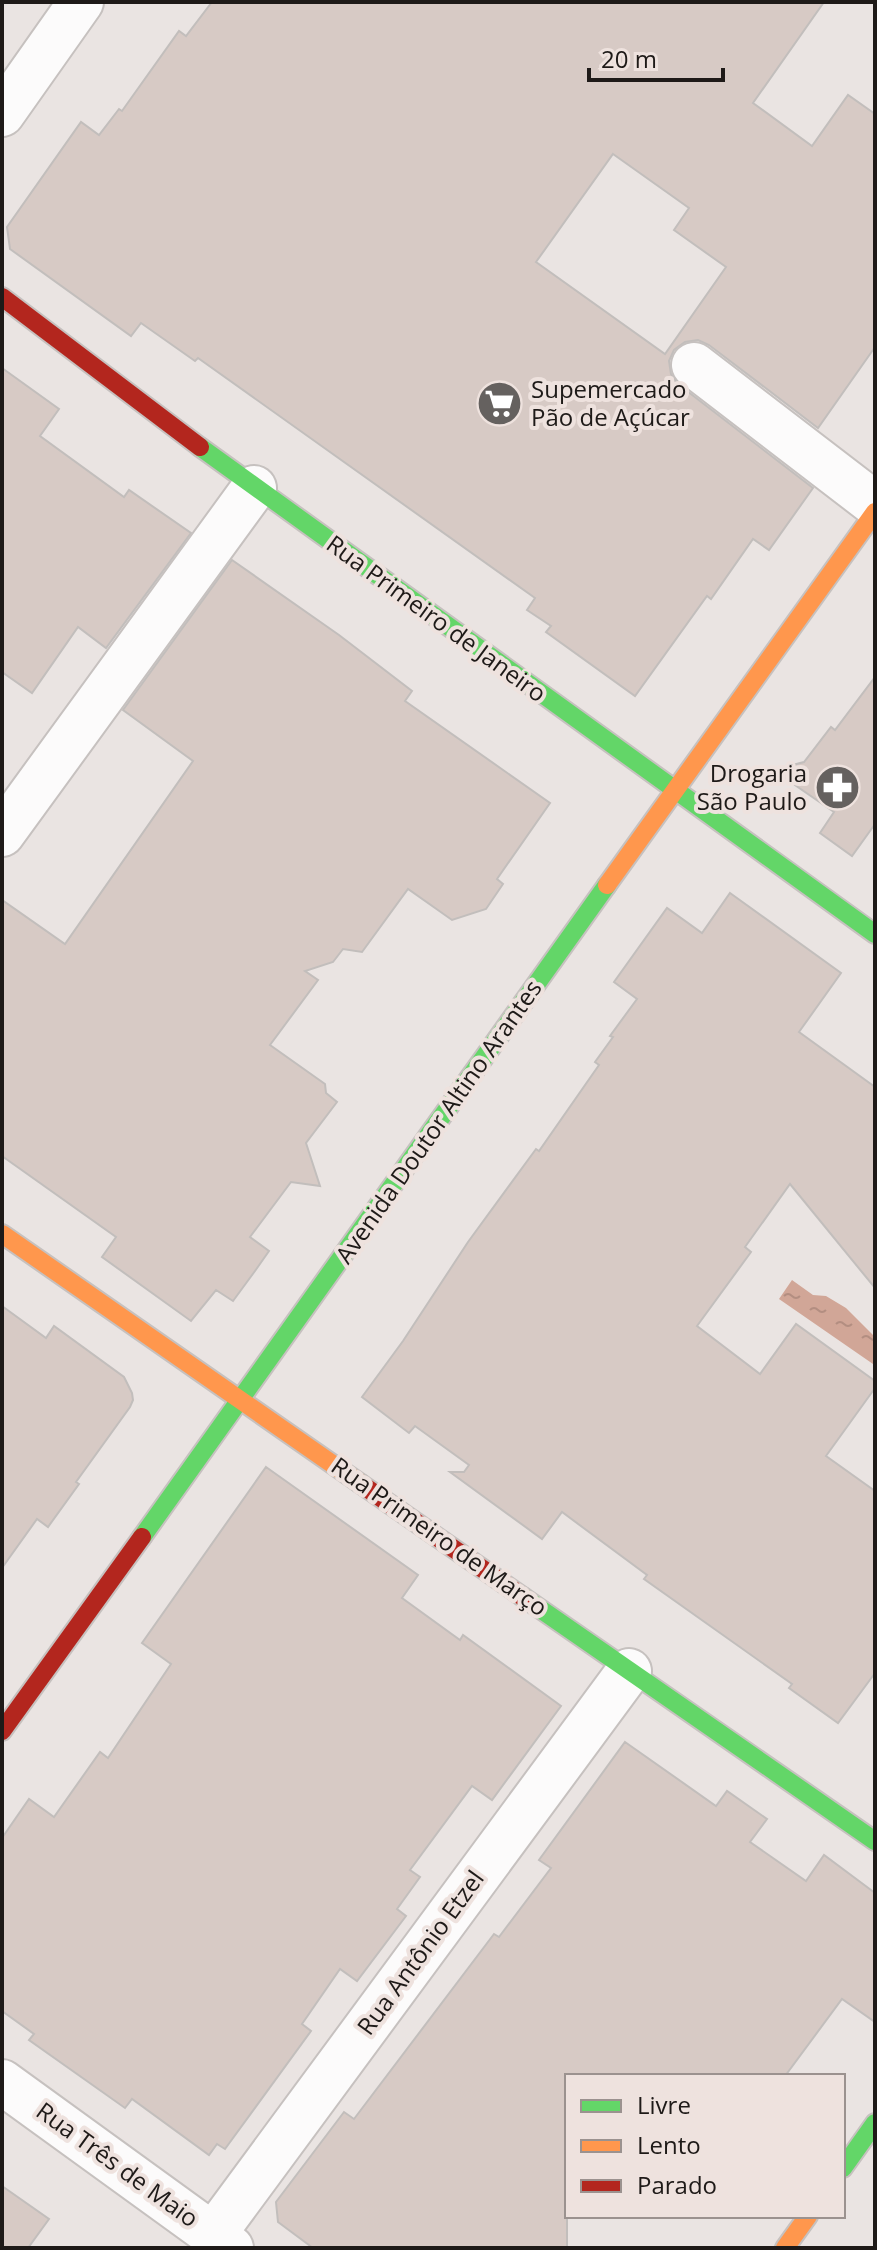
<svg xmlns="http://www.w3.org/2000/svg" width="877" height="2250" font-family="'Open Sans',sans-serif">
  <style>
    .water { fill: url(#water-ripples) }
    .building { fill: #d7cac5; stroke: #c2bebc; stroke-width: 2; fill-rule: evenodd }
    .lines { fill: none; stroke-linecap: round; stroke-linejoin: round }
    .street-casing { stroke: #c6c1bf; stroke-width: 48 }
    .fast-casing { stroke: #c6c1bf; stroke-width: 22 }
    .slow-casing { stroke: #c6c1bf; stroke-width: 22 }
    .jam-casing { stroke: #c6c1bf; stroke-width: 22 }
    .street { stroke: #fcfbfb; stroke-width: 44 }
    .fast { stroke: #63d668; stroke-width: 18 }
    .slow { stroke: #ff974d; stroke-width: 18 }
    .jam { stroke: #b3261e; stroke-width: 18 }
    .labels { text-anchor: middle; stroke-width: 8; stroke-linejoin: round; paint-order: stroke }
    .poi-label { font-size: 24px; fill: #1e1a18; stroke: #eee2de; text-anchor: start }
    .street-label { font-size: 24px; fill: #1e1a18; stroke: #eee2de }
  </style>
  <defs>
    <pattern id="water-ripples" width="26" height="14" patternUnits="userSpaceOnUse" patternTransform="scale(2)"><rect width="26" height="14" fill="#d1a697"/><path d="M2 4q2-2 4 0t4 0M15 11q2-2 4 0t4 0" fill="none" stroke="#b38e81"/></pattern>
  </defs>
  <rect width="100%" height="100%" fill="#eae4e2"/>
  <!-- water -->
  <polygon class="water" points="792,1280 813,1295 826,1296 846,1308 875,1337 873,1364 779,1299"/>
  <!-- building -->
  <g class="building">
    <path d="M212,2h612l-71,101 59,43 36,-51 27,19v233l-57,81 -109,-83 -11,-5 -13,2 -11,8 -5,11 2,13 7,10 135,104 -44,62 -16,-11 -42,60 -4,-3 -72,100 -89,-64 5,-6 -24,-16 8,-12 -337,-240 -3,3 -54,-38 -10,13 -121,-87 -3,-22 74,-105 18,13 20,-26 3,2 57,-80 7,5zM613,154l76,54 -15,22 52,37 -61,87 -129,-92z"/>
    <polygon points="2,368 59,409 40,436 124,497 129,490 191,533 106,648 78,627 32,693 2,672"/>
    <polygon points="232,560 339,635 412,691 405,701 550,803 497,879 503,884 486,909 452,920 408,889 362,952 343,949 333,962 305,971 318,980 270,1045 325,1084 326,1093 337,1102 306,1143 320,1186 291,1182 250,1237 269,1251 255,1271 233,1301 216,1290 191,1321 102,1257 116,1237 2,1156 2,900 65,944 193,761 123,710"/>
    <polygon points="875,677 875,824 852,856 820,833 834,812 773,770 804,762 831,727 835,730"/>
    <polygon points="730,893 841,973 799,1032 875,1087 875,1288 790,1184 745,1247 751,1252 697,1326 760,1374 796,1324 875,1381 875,1388 826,1456 875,1491 875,1673 838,1723 789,1688 792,1684 644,1579 647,1575 562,1512 542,1539 450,1472 464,1472 469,1465 415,1426 409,1433 362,1397 403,1341 468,1242 536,1149 539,1151 599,1065 595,1062 613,1037 610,1036 637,999 614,982 667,908 702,933"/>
    <polygon points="2,1306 46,1338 54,1326 124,1377 132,1393 133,1400 130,1407 76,1482 79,1484 48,1527 37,1519 2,1568"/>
    <polygon points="266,1467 418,1575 402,1598 460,1640 463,1635 561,1706 492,1800 472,1786 410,1870 420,1877 397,1909 406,1916 357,1981 340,1969 302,2024 311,2031 225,2149 217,2144 209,2155 132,2099 125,2108 29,2040 34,2034 2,2011 2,1838 29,1799 54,1817 100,1752 108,1758 171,1664 142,1643"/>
    <polygon points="625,1742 716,1806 727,1791 767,1819 750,1842 806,1881 824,1855 875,1893 875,2022 842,1999 785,2076 567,2076 567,2248 313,2248 278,2222 276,2202 344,2112 354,2119 494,1934 499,1937 551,1868 539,1860"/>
    <polygon points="2,2186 49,2219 28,2248 2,2248"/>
  </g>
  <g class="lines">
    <defs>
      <g id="street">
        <polyline points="2,114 81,2"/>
        <polyline points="694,365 875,504"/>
        <polyline points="2,834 254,488"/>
        <polyline points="2,2082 231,2248"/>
        <polyline points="213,2235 629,1671"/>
      </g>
      <g id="fast">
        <polyline points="200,447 875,934"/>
        <polyline points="142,1537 607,885"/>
        <polyline points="523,1597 875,1841"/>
        <polyline points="843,2168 875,2123"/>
      </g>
      <g id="slow">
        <polyline points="607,885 875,512"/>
        <polyline points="2,1234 361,1484"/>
        <polyline points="785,2248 808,2216"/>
      </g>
      <g id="jam">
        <polyline points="2,297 200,447"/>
        <polyline points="361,1484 523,1597"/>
        <polyline points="2,1731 142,1537"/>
      </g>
    </defs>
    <!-- street casing -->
    <use href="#street" class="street-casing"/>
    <!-- fast casing -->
    <use href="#fast" class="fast-casing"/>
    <!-- slow casing -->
    <use href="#slow" class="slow-casing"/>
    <!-- jam casing -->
    <use href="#jam" class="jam-casing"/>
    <!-- street -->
    <use href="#street" class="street"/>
    <!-- fast -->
    <use href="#fast" class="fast"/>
    <!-- slow -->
    <use href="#slow" class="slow"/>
    <!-- jam -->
    <use href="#jam" class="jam"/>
  </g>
  <!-- icons -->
  <defs>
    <symbol id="supermarket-disc" viewBox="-11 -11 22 22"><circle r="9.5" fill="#65615f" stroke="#eee2de"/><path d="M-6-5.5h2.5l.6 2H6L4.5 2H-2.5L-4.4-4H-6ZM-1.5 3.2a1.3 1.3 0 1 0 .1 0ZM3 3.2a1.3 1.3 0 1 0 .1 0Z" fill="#fff"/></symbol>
    <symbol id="pharmacy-disc" viewBox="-11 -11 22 22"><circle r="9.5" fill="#65615f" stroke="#eee2de"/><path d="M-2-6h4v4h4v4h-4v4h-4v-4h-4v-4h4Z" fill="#fff"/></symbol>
  </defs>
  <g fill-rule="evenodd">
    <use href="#supermarket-disc" x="474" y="378" width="51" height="51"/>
    <use href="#pharmacy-disc" x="812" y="762" width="51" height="51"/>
  </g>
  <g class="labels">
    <!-- poi labels -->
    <g class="poi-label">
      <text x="531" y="398">Supemercado<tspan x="531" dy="28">Pão de Açúcar</tspan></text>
      <text x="807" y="782" text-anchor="end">Drogaria<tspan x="807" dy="28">São Paulo</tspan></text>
    </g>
    <!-- street labels -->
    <g class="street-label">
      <text transform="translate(436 619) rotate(36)" y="8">Rua Primeiro de Janeiro</text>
      <text transform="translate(439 1122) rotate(-55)" y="8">Avenida Doutor Altino Arantes</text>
      <text transform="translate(439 1537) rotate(35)" y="8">Rua Primeiro de Março</text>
      <text transform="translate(421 1953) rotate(-54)" y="8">Rua Antônio Etzel</text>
      <text transform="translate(117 2165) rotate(36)" y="8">Rua Três de Maio</text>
    </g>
  </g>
  <!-- border -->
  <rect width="877" height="2250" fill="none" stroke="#1e1a18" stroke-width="8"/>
  <!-- legend -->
  <rect x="565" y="2074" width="280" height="144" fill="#eee2de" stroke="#9b928f" stroke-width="2"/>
  <rect x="581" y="2100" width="40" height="12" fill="#63d668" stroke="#9b928f" stroke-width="2"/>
  <text x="637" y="2114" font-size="24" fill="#1e1a18">Livre</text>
  <rect x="581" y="2140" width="40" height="12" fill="#ff974d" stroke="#9b928f" stroke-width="2"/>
  <text x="637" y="2154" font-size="24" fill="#1e1a18">Lento</text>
  <rect x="581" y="2180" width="40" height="12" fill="#b3261e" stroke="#9b928f" stroke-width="2"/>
  <text x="637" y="2194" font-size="24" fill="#1e1a18">Parado</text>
  <!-- scale -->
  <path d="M589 68v12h134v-12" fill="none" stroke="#1e1a18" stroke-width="4"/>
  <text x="601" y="68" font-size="24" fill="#1e1a18" stroke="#eee2de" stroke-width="6" paint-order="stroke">20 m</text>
</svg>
